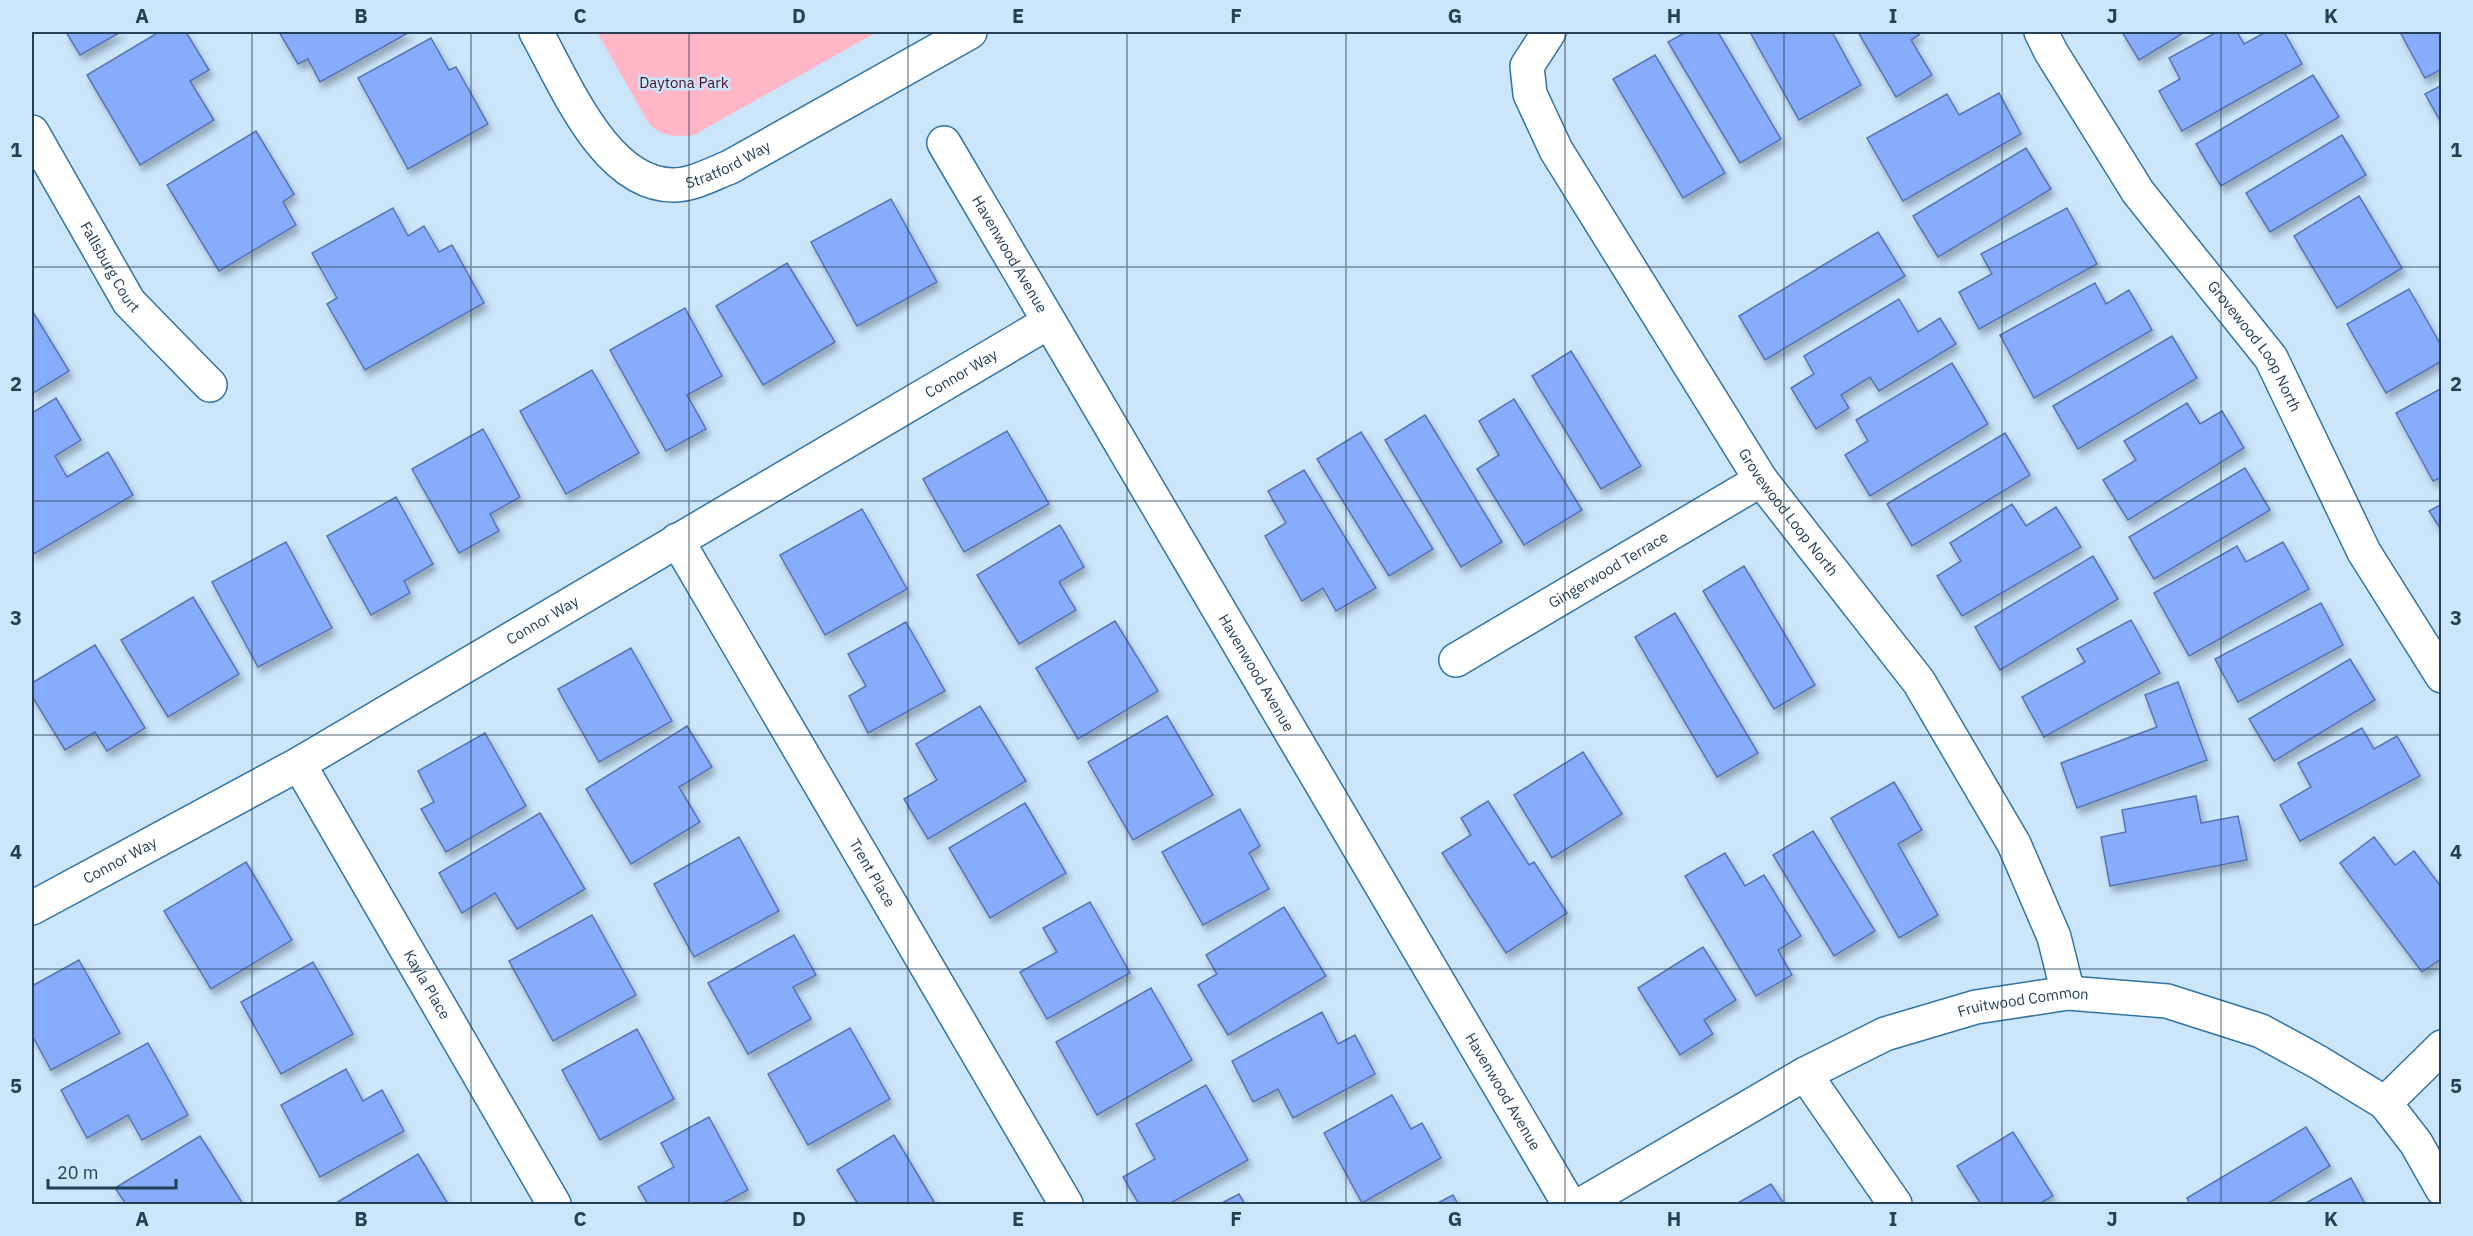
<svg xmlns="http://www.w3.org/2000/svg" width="2473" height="1236" font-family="'IBM Plex Sans',sans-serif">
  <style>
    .green { fill: #ffb7c7 }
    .building { fill: #87acfb; stroke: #5673b2; stroke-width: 1.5; filter: url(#shadow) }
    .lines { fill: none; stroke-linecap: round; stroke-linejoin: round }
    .street-casing { stroke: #3073a5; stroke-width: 36 }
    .street { stroke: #fff; stroke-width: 33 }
    .grid { fill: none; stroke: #244056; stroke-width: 1.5; stroke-opacity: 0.55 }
    .labels { text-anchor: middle; stroke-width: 5; stroke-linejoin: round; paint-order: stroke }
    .park-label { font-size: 15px; fill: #4c1024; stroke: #cbe5fb }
    .street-label { font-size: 15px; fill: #244056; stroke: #cbe5fb }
    .neatline { fill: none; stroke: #244056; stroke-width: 2 }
    .grid-label { font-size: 20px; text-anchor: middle; font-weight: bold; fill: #244056 }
  </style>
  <defs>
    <filter id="shadow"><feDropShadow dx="3.5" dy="6" stdDeviation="3" flood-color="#0004"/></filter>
  </defs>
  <rect width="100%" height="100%" fill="#cbe5fb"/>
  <!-- green -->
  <path class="green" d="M597,32h280l-183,103c-18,2 -31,2 -45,-11z"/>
  <!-- building -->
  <g class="building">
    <polygon points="66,32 121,32 80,55"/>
    <polygon points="159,32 186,32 209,70 190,81 214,120 140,165 87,75"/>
    <polygon points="279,32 410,32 320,82 308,59 298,64"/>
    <polygon points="1686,32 1718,32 1781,139 1740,163 1668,42"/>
    <polygon points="1750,32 1832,32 1861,85 1799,120"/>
    <polygon points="1858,32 1917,32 1919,35 1911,40 1932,75 1896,97"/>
    <polygon points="2122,32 2185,32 2139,60"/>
    <polygon points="2217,32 2237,32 2244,44 2266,32 2284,32 2302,64 2182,131 2159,91 2180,79 2169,58"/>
    <polygon points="2400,32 2442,32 2442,69 2425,78"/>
    <polygon points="431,38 449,70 456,67 488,124 408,169 358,78"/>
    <polygon points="1655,55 1725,173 1683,198 1613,79"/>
    <polygon points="2313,75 2339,117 2221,186 2196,144"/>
    <polygon points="2442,85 2442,124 2425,94"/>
    <polygon points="1999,93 2021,134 1903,201 1867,138 1947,94 1959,115"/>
    <polygon points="256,131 294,194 283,202 296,225 219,271 167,185"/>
    <polygon points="2342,135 2366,175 2270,232 2246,193"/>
    <polygon points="2026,148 2051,189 1938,257 1913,216"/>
    <polygon points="2359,196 2402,268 2337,308 2294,236"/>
    <polygon points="891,199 937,282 857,326 811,242"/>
    <polygon points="393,208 408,236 424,226 439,252 452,245 484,303 365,370 327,304 337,298 312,253"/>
    <polygon points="2067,208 2097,264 1979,329 1959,292 1992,274 1981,254"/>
    <polygon points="1878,232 1905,276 1765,360 1739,316"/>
    <polygon points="787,263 835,342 763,385 716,306"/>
    <polygon points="2095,283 2106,304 2129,290 2152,330 2034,398 2000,335"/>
    <polygon points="2409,289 2442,347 2442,361 2386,393 2347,324"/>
    <polygon points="1899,299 1918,332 1940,318 1956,344 1879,391 1870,377 1841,395 1849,408 1816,429 1791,388 1814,374 1804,356"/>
    <polygon points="685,308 722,376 687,395 706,429 666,451 610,350"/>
    <polygon points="33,312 69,371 32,394 32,313"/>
    <polygon points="2172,336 2197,378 2078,449 2053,406"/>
    <polygon points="1571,351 1641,466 1601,489 1532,376"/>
    <polygon points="1952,363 1988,424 1870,496 1845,455 1868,441 1856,420"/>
    <polygon points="592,370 639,453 566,494 520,411"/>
    <polygon points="2442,388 2442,477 2433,481 2396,413"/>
    <polygon points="56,398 81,440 55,456 67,477 108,452 133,495 32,555 32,413"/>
    <polygon points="1514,399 1582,510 1524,545 1477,469 1499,455 1479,421"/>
    <polygon points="2187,403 2200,424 2222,411 2244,448 2128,520 2103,480 2136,460 2124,441"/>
    <polygon points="1425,415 1502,542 1461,567 1385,440"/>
    <polygon points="483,429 520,497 490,514 499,531 459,553 412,469"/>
    <polygon points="1007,431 1049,504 964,552 923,479"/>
    <polygon points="1361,432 1433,549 1389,576 1317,459"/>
    <polygon points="2005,433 2030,475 1912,546 1887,504"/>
    <polygon points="2245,468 2270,510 2154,579 2129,537"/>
    <polygon points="1304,470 1376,588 1336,611 1323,588 1302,601 1265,536 1286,523 1268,491"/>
    <polygon points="396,497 433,564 404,581 410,593 371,615 327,536"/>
    <polygon points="2012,504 2026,526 2056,507 2081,547 1962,616 1937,576 1961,561 1950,543"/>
    <polygon points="2442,504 2442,531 2429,511"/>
    <polygon points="862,509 907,589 825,635 780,555"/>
    <polygon points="1060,525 1084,567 1059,582 1076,610 1019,644 977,575"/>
    <polygon points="286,542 332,628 258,667 212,582"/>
    <polygon points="2283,542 2309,589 2189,656 2154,593 2237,546 2246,562"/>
    <polygon points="2093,556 2118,599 2000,670 1975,627"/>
    <polygon points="1744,566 1815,685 1774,709 1703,591"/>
    <polygon points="193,597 239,674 168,717 121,640"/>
    <polygon points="2321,603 2343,645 2238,702 2215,659"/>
    <polygon points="1675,613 1758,753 1717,777 1635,637"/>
    <polygon points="2131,620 2160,673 2044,737 2022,697 2085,662 2077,649"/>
    <polygon points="1115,621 1158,691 1078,739 1036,668"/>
    <polygon points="906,622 945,691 868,733 849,696 866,686 848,654"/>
    <polygon points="95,645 145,728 107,751 95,732 65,750 32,696 32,683"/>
    <polygon points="631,648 672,721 599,762 558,689"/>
    <polygon points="2350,659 2375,700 2274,761 2249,719"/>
    <polygon points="2178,682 2207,760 2077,808 2061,763 2157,727 2145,695"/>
    <polygon points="980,706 1026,781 928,839 904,799 937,780 916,744"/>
    <polygon points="1167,716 1213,795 1133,840 1088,762"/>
    <polygon points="687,726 712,767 679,787 700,822 631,864 586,789"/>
    <polygon points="2362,728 2374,749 2397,736 2420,776 2300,841 2280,805 2311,787 2298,763"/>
    <polygon points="485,733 526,806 446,852 421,809 434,802 418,771"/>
    <polygon points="1583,752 1622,814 1552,858 1514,795"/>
    <polygon points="1894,782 1922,830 1898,844 1938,915 1899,938 1831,818"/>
    <polygon points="2196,796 2201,823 2238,816 2247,860 2110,886 2101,837 2126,832 2122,810"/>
    <polygon points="1488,801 1529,865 1534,862 1567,913 1506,953 1442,853 1471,835 1461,818"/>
    <polygon points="1025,803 1066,873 990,918 949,848"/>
    <polygon points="1240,809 1260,846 1249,853 1269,889 1203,925 1162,852"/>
    <polygon points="540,813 585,889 517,929 495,893 462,913 439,873"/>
    <polygon points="1813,831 1875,931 1834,956 1773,855"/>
    <polygon points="739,837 779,911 694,957 654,884"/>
    <polygon points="2374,837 2395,865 2414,851 2442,888 2442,958 2422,972 2340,863"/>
    <polygon points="1725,853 1745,886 1764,875 1801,936 1778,950 1792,975 1756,996 1685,876"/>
    <polygon points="246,862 292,940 211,989 164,911"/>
    <polygon points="1090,902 1130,973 1047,1019 1020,972 1057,952 1043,928"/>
    <polygon points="1284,907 1326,976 1228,1035 1198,985 1217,974 1206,955"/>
    <polygon points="592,915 636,995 553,1041 509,961"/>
    <polygon points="794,935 816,975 793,987 811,1019 748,1054 708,983"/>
    <polygon points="1703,947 1736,1000 1704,1020 1713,1034 1680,1055 1638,988"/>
    <polygon points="79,960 120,1033 51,1070 33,1037 32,1038 32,986"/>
    <polygon points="313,962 353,1034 281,1074 241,1002"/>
    <polygon points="1151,988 1192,1060 1097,1115 1056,1042"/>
    <polygon points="1322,1012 1338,1044 1355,1035 1375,1074 1293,1118 1278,1089 1253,1102 1232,1061"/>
    <polygon points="850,1028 890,1099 808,1145 768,1074"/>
    <polygon points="637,1029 674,1099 600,1140 562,1070"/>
    <polygon points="148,1043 188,1115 142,1140 128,1115 87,1138 61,1090"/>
    <polygon points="346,1069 363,1101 382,1090 404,1131 320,1177 281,1105"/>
    <polygon points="1206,1085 1248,1160 1169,1204 1139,1204 1123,1177 1155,1159 1136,1124"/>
    <polygon points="1392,1095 1411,1129 1422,1123 1441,1158 1362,1203 1324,1133"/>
    <polygon points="709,1117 748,1190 721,1204 648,1204 638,1187 674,1167 661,1143"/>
    <polygon points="2306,1127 2330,1166 2267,1204 2190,1204 2187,1198"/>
    <polygon points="2013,1132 2053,1196 2039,1204 1981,1204 1957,1166"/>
    <polygon points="894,1135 934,1202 929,1204 858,1204 837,1170"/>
    <polygon points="200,1136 243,1204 126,1204 115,1188"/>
    <polygon points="418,1154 448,1204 337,1204 336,1203"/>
    <polygon points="2351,1178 2365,1204 2304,1204"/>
    <polygon points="1771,1184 1784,1204 1736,1204"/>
    <polygon points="1239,1194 1245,1204 1220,1204"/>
    <polygon points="1453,1195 1458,1204 1436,1204"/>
  </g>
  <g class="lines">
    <defs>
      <g id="street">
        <path id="s1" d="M536,32c29,51 69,153 137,153 20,0 39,-11 57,-18l240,-135"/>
        <path id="s2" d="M1549,32l-22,34 3,28 26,56 205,330 158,202 95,162 40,93 14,56"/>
        <path id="s3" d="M2041,32l10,20 87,140 133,166 93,194 78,124"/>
        <path id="s4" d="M32,132l97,170 81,83"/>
        <path id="s5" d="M944,143l625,1061"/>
        <path id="s6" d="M677,540l389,664"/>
        <path id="s7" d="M1456,660l305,-180"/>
        <path id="s8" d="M299,764l255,440"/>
        <path id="s9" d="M32,908l267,-144 750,-442"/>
        <polyline points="1805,1074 1895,1204"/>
        <polyline points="2385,1103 2442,1047"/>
        <path id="s10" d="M1582,1204l223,-130 80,-40 91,-27 92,-14 99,8 94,30 57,31 67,41 31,40 26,46"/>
      </g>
    </defs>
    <!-- street casing -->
    <use href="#street" class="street-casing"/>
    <!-- street -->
    <use href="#street" class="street"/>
  </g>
  <!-- grid -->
  <path class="grid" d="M252,32v1172M471,32v1172M689,32v1172M908,32v1172M1127,32v1172M1346,32v1172M1565,32v1172M1784,32v1172M2002,32v1172M2221,32v1172M32,267h2410M32,501h2410M32,735h2410M32,969h2410"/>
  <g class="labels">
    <!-- park labels -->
    <g class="park-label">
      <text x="684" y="88">Daytona Park</text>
    </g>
    <!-- street labels -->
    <g class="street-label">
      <text dy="5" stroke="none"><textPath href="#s1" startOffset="274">Stratford Way</textPath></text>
      <text dy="5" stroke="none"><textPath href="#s5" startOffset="129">Havenwood Avenue</textPath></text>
      <text dy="5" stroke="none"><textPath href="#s4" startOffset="156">Fallsburg Court</textPath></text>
      <text dy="5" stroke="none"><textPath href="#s3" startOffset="381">Grovewood Loop North</textPath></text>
      <text dy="5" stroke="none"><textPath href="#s9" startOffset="1072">Connor Way</textPath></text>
      <text dy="5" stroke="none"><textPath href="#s2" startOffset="561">Grovewood Loop North</textPath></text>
      <text dy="5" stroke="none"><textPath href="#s7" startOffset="177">Gingerwood Terrace</textPath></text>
      <text dy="5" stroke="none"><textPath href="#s9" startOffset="586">Connor Way</textPath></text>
      <text dy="5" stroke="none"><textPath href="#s5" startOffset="615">Havenwood Avenue</textPath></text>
      <text dy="5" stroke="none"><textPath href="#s9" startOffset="100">Connor Way</textPath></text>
      <text dy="5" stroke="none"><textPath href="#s6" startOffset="386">Trent Place</textPath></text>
      <text dy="5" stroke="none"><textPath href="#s8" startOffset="255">Kayla Place</textPath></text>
      <text dy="5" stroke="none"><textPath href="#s10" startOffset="490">Fruitwood Common</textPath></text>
      <text dy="5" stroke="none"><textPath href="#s5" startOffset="1101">Havenwood Avenue</textPath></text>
    </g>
  </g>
  <!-- border -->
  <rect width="2473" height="1236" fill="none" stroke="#cbe5fb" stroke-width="66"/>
  <!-- scale -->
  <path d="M48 1179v9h128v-9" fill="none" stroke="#244056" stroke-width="3"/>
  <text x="57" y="1179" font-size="18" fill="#244056" stroke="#cbe5fb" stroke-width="4.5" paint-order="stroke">20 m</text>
  <rect x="33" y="33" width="2407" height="1170" class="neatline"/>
  <g class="grid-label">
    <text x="142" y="23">A</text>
    <text x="361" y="23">B</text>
    <text x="580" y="23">C</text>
    <text x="799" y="23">D</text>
    <text x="1018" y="23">E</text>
    <text x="1236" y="23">F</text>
    <text x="1455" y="23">G</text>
    <text x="1674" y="23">H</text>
    <text x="1893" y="23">I</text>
    <text x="2112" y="23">J</text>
    <text x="2331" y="23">K</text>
    <text x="16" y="157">1</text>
    <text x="2456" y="157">1</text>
    <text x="16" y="391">2</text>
    <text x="2456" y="391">2</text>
    <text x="16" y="625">3</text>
    <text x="2456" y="625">3</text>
    <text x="16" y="859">4</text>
    <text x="2456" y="859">4</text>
    <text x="16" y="1093">5</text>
    <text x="2456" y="1093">5</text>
    <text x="142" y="1226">A</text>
    <text x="361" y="1226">B</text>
    <text x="580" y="1226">C</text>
    <text x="799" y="1226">D</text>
    <text x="1018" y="1226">E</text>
    <text x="1236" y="1226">F</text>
    <text x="1455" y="1226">G</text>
    <text x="1674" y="1226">H</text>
    <text x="1893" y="1226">I</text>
    <text x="2112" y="1226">J</text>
    <text x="2331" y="1226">K</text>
  </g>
</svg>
